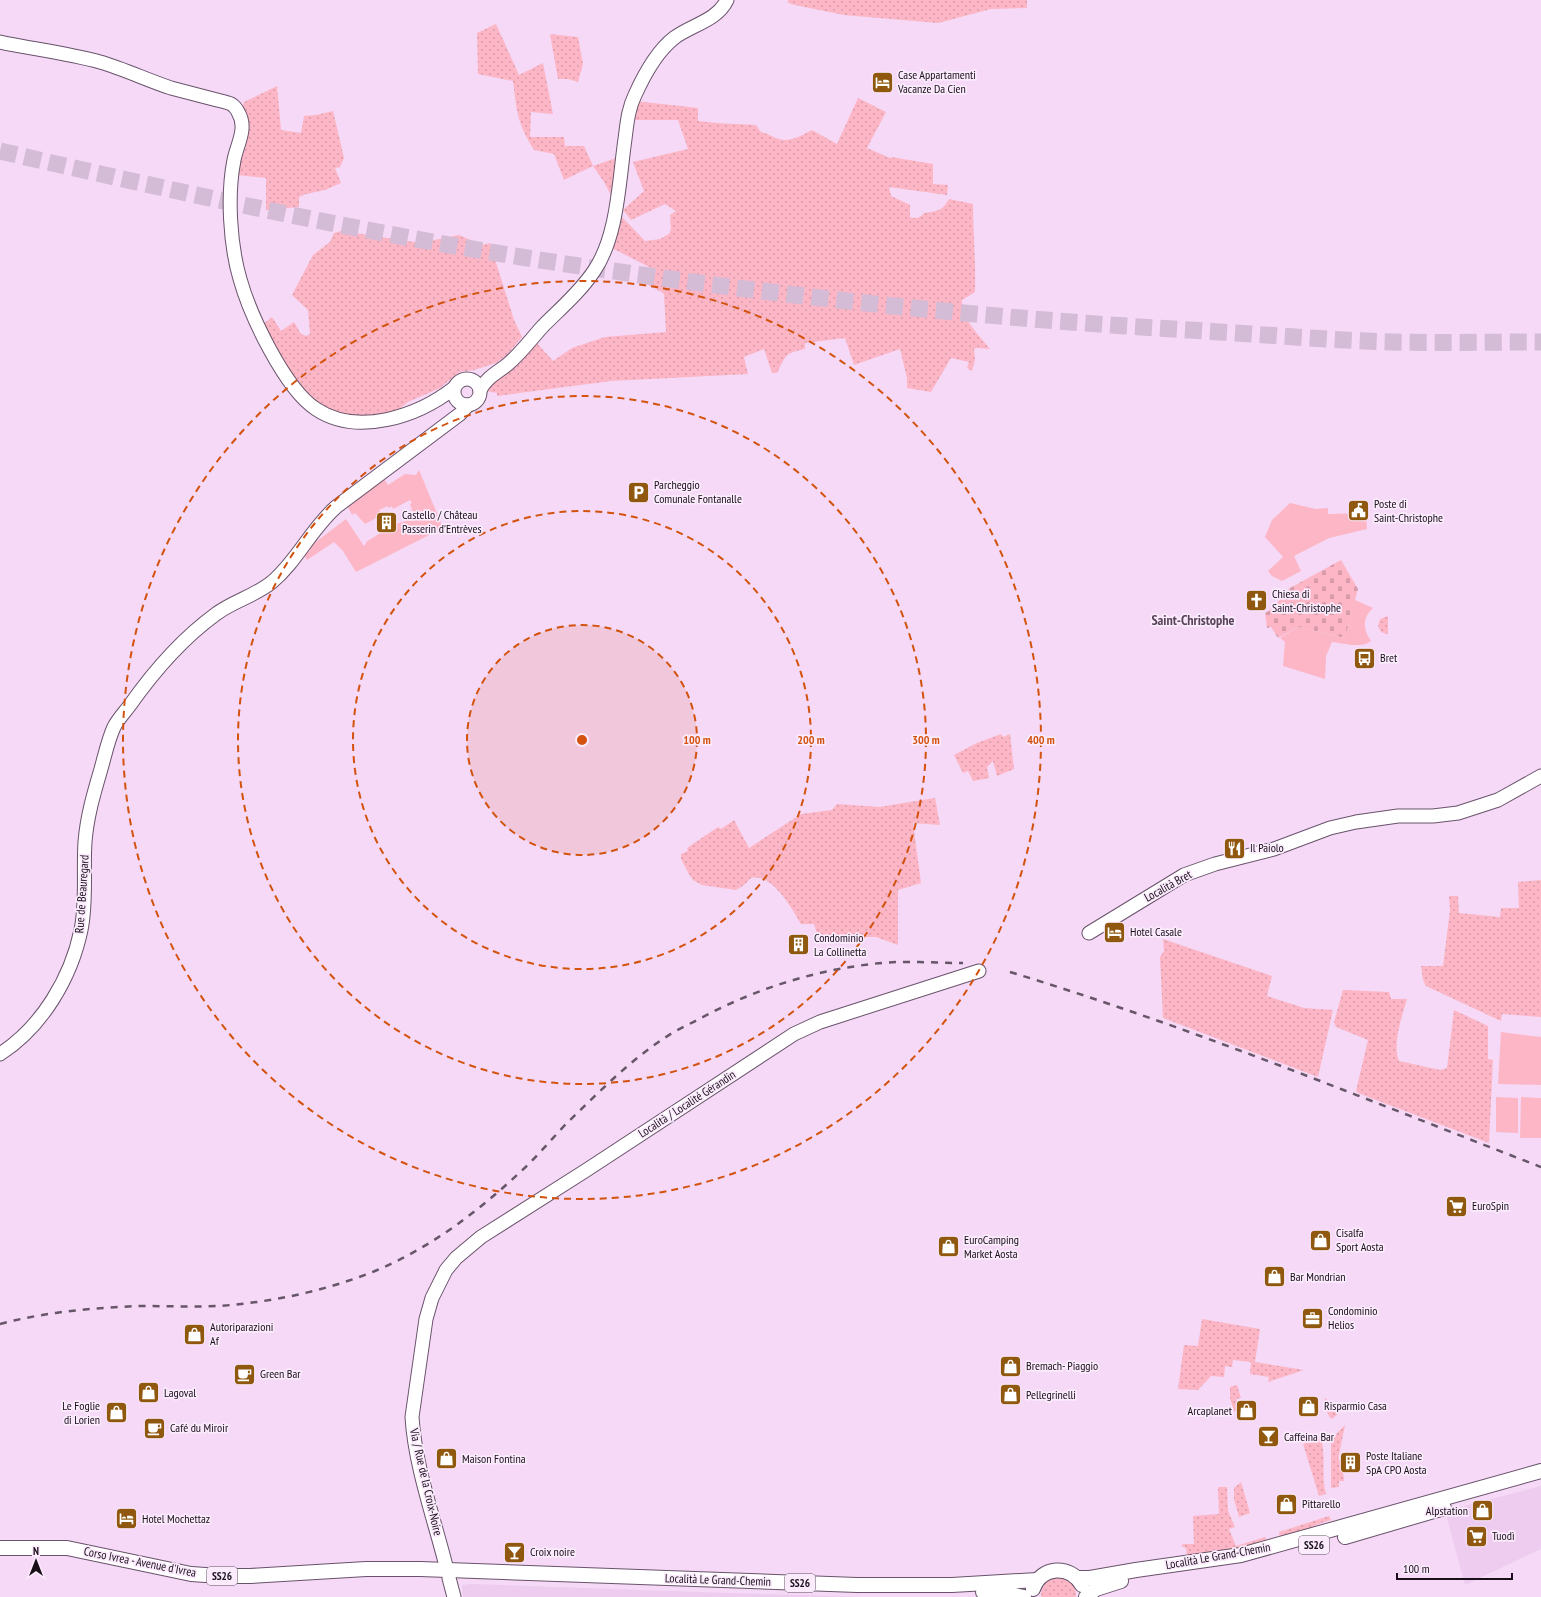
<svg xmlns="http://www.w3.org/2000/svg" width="1541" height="1597" font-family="'PT Sans Narrow',sans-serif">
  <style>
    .built { fill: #edccf0 }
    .grass { fill: url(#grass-dots) }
    .cemetery { fill: url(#cemetery-stones) }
    .green { fill: #fcb6c5 }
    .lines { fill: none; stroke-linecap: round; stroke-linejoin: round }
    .highway-tunnel { stroke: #d4bbd6; stroke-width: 17; stroke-dasharray: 17 8; stroke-linecap: butt }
    .secondary-casing { stroke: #69526b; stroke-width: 15 }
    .primary-casing { stroke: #69526b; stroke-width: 16 }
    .secondary { stroke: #fff; stroke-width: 13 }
    .primary { stroke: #fff; stroke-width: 14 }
    .rail { stroke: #665667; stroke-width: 2.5; stroke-dasharray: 7 7; stroke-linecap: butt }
    .ring { fill: none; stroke: #d3520d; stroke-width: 2; stroke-dasharray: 7 5 }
    .labels { text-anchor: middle; stroke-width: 3.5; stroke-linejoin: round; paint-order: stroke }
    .shield { fill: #fbebfd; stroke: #5c515d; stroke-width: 1 }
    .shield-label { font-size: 11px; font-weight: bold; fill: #180f19 }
    .poi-label { font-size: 12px; fill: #180f19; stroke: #fbebfd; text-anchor: start }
    .street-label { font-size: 12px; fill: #180f19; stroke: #fbebfd }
    .quarter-label { font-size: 14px; font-weight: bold; fill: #5a445c; stroke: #fbebfd }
    .centre { fill: #d3520d; stroke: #fbebfd; stroke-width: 2 }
    .ring-label { font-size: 12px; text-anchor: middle; font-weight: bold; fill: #d3520d; stroke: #fbebfd; stroke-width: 3.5; stroke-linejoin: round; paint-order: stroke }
  </style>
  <defs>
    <pattern id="grass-dots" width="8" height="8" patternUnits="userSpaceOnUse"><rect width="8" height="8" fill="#fcb6c5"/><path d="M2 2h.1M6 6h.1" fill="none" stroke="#d79ba9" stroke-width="1.8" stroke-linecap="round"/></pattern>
    <pattern id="cemetery-stones" width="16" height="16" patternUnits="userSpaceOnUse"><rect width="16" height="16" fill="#fcb6c5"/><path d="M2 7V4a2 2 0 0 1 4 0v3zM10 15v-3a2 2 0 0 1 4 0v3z" fill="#d79ba9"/></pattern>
  </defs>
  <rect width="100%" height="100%" fill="#f5d9f7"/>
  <!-- built -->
  <g class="built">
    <polygon points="1541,1486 1541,1549 1465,1585 1445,1511"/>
    <polygon points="471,1584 698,1592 864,1597 463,1597 462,1585"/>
  </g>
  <!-- grass -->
  <g class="grass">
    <polygon points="788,0 1027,0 1027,8 991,9 938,23 844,15 795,5 788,3"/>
    <path d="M496,24l23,51 24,-12 10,51 -22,-2 -1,25h34l1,9h19l9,20 26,-9 -6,42 -9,-17 -11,-16 -29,14 -10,-26 -20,-4c-17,-28 -17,-37 -21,-69l-35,-7 -1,-41z"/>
    <polygon points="550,34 578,37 583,64 578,82 568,79 558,79"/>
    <path d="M277,86l4,44 20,3 3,-17 12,-1 17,-4 11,47 -4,9 -5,1 6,15 -16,7 -19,4 -7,3v10l-33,3v-32l-29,-3c5,-21 18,-48 6,-69l1,-4z"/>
    <path d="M858,98l28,14 -19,36 23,10 1,-1 42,7v20l15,1 -1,10 -58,-8 2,9 19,9v12c5,2 11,1 14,-4 14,-2 18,-2 25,-14l24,5c0,30 3,58 2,88l-13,8c-2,17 18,36 28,49l-13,-1 -3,1 1,11 -3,11 -5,-3 2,-6 -18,-4 -20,34 -24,-4v-10l-7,-29 -46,16 -9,-27 -40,5v6c-20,4 -19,6 -28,24h-5l-8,-24 -20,8 4,17 -137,7 -114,15v-3l-11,-2 50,-49 17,19 19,-13 33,-11 61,-5 -2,-38c-7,-6 -17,-8 -21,-13l12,-11 -45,-23 9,-29 3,-1 23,24 15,-2 9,-5 2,-5 -1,-14 6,-4 -11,-7 -34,16 -8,-10 21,-19 -11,-29 55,-13 -10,-29h-46l3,-19 63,7v13l18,2 40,2 5,7c8,2 11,5 18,7 10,4 24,-4 33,-9l25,14z"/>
    <polygon points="341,231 414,242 429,241 459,235 482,245 490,243 514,320 522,337 506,356 496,363 474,370 459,372 440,388 408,402 394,413 356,416 337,414 321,407 306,395 292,377 262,325 272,317 281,331 294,322 301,334 306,336 310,334 308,310 292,295 313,255 330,242 334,233"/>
    <polygon points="1388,616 1388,634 1387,634 1381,632 1378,626 1380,619"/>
    <polygon points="1001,734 1003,737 1010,734 1014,769 997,776 993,761 987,767 989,778 973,781 968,771 963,773 954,755 977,743"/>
    <path d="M935,798l5,27 -27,-2 8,60 -23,7v55l-22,-8h-42l-15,3 -5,-16h-13c-9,-15 -28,-51 -50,-46l-7,7 -8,5 -34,-5 -9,-5 -3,-4 -9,-17v-5l7,-3 -1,-3 31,-21 3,2 13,-9 15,28 52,-34 31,-4 5,-6 42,3z"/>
    <polygon points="1541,880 1541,1017 1502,1014 1501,1021 1426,986 1423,980 1421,966 1443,966 1450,910 1449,896 1458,896 1459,913 1500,917 1501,908 1519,908 1518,882"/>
    <polygon points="1163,939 1272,976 1267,996 1304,1008 1333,1010 1318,1077 1163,1018 1160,957 1164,951"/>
    <path d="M1343,990l46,2 2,7h16c-5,17 -15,45 -8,62l41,9 7,-2 7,-58 34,16v33l5,1 -4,83 -131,-50 -2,-2 12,-51 -32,-13 -2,-5z"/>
    <polygon points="1202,1319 1260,1329 1255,1362 1304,1370 1268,1382 1269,1377 1250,1374 1251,1362 1233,1360 1232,1367 1225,1366 1224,1377 1211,1376 1198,1390 1178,1389 1184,1345 1198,1346"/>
    <polygon points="1237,1385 1241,1398 1236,1399 1239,1409 1234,1411 1230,1398 1230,1387"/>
    <path d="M1325,1398l15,14 -8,7c-5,-3 -9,-16 -7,-21z"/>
    <polygon points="1345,1425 1338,1459 1342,1461 1344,1481 1339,1481 1339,1487 1331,1488 1331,1439"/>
    <path d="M1321,1438c5,18 0,38 5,56l-7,2 -16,-52z"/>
    <polygon points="1241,1482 1250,1513 1239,1517 1234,1499 1234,1488"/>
    <polygon points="1218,1487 1227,1487 1228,1511 1235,1527 1229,1529 1236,1546 1265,1537 1267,1542 1231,1552 1187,1556 1186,1548 1181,1546 1183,1544 1194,1544 1193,1516 1219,1514"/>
    <path d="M1329,1516l2,4c-18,5 -33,14 -51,19l-1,-7z"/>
    <path d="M1055,1577c12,0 22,7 21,20h-35c0,-10 5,-16 14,-20z"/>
  </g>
  <!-- cemetery -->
  <path class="cemetery" d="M1341,560l17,29 -13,49 -47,-11 -20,11 -7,-11 -4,1 -2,-15c12,-5 15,-17 25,-25z"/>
  <!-- green -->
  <g class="green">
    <path d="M419,470l24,58 -87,44 -13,-21 -9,-9 -27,18 -3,-5 6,-4 -2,-3 38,-29 18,27 2,-2v-2c15,-9 32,-22 48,-22l1,-2 -5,-14 2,-1 -2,-3 -17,9 -1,-3 -3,2 -1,-2 -9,4 1,2 -3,2 1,3 -13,7 -10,-11 -3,2 -5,-10 37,-26 4,6 17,-11 11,1z"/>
    <polygon points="1290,503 1316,509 1328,508 1328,514 1366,513 1367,529 1329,538 1294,556 1301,571 1282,581 1272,576 1268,571 1283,557 1265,537 1272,520"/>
    <path d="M1355,600l18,8c-11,10 -10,21 -2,33 -10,8 -28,2 -39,1l-6,14 -1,23 -42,-13 2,-24 -5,-4 18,-11 47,11z"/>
    <polygon points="1501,1032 1541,1037 1541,1085 1498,1084"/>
    <polygon points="1496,1097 1518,1098 1518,1133 1496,1132"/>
    <polygon points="1521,1097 1541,1098 1541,1138 1520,1138"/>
  </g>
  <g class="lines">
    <!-- highway-tunnel -->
    <path class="highway-tunnel" d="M0,151c173,40 346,78 521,106 222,35 444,60 668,73 68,4 136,10 203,12 50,1 100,0 149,0"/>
    <defs>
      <g id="secondary">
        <path d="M0,42c33,7 67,11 100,20 24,7 47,18 71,26 15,4 31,8 46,12 4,1 10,2 14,4 2,1 6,5 7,8 10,16 -1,32 -4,48 -7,35 -4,85 6,119 10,36 45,110 76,130 42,28 102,7 138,-21"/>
        <circle cx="467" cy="392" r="13"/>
        <path d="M480,390c7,-13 17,-17 28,-26 13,-11 24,-26 35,-38 18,-18 37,-34 51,-55 24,-35 25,-91 31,-132 2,-15 3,-30 10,-44 9,-20 21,-43 39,-57 17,-13 43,-17 53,-38"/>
        <polyline points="1089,933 1184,875 1215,864 1274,849 1330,828 1356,822 1398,816 1433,816 1458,813 1498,800 1541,776"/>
        <path d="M0,1054c42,-27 71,-76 81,-124 6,-29 2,-59 4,-88 2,-26 9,-49 16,-73 4,-14 7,-29 13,-42 4,-8 11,-15 16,-22 24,-34 53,-67 86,-91 17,-13 39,-18 56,-32 25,-21 39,-53 64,-75l124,-93 8,-9"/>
        <path d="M447,1570c-12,-49 -32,-103 -35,-153l14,-98 6,-21 14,-28 10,-12 25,-21 104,-66 209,-137 26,-12 159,-51"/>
        <polyline points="449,1578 454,1597"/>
      </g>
      <g id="primary">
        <polyline points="1345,1537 1444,1508"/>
        <polyline points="0,1548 67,1548 191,1574 220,1576 250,1576 366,1569 420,1569 857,1585 952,1585 1037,1580"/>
        <polyline points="1077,1578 1090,1578 1136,1570 1241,1555 1541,1471"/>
        <path d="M1033,1589c8,-23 37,-25 49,-4"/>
        <polyline points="983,1592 1000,1592 1024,1597"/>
        <polyline points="1086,1597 1096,1589 1121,1581"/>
      </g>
    </defs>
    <!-- secondary casing -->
    <use href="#secondary" class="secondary-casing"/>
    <!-- primary casing -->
    <use href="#primary" class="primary-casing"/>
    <!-- secondary -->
    <use href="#secondary" class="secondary"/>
    <!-- primary -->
    <use href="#primary" class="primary"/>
    <!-- rail -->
    <g class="rail">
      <path d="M1010,972c181,55 355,127 531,195"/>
      <path d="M0,1324c45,-12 92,-16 138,-18 27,0 54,1 81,0 54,-4 106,-15 156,-35 53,-22 100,-57 142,-96 17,-15 32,-33 48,-50 32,-31 64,-64 101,-88 10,-7 22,-12 33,-18 54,-29 112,-48 173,-55 30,-4 61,-1 91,-1"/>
    </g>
  </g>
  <!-- distance rings -->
  <circle cx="582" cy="740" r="115" fill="#d3520d" fill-opacity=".12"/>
  <g class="ring">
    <circle cx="582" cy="740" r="115"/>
    <circle cx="582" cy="740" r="229"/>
    <circle cx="582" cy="740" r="344"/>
    <circle cx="582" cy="740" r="459"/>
  </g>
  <!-- icons -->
  <defs>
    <symbol id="hotel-square" viewBox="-11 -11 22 22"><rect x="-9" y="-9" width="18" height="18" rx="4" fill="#90580f" stroke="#fbebfd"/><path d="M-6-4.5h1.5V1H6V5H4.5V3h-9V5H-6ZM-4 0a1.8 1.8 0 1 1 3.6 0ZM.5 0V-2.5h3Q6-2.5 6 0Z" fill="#fff"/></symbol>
    <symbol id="parking-square" viewBox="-11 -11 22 22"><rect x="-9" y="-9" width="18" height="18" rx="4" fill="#90580f" stroke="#fbebfd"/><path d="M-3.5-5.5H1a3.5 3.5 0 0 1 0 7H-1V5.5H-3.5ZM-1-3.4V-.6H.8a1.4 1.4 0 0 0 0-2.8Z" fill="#fff"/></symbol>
    <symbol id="civic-square" viewBox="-11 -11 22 22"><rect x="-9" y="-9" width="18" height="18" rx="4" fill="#90580f" stroke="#fbebfd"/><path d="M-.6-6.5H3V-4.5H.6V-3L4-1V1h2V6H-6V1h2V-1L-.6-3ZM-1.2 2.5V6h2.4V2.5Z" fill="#fff"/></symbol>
    <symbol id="building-square" viewBox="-11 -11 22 22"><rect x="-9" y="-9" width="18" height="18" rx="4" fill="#90580f" stroke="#fbebfd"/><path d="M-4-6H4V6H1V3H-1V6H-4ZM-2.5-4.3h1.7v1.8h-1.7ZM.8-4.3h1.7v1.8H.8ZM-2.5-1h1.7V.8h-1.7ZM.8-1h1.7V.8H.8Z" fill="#fff"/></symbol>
    <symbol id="church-square" viewBox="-11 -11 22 22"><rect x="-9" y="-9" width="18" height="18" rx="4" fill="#90580f" stroke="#fbebfd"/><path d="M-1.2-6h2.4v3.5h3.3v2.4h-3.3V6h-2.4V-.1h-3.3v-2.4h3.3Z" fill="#fff"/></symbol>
    <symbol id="bus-square" viewBox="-11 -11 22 22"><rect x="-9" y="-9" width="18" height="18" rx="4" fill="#90580f" stroke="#fbebfd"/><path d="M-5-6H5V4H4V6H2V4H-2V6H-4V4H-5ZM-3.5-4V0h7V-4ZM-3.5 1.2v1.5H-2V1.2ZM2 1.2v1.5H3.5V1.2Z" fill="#fff"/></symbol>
    <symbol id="restaurant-square" viewBox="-11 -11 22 22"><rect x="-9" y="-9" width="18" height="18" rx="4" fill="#90580f" stroke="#fbebfd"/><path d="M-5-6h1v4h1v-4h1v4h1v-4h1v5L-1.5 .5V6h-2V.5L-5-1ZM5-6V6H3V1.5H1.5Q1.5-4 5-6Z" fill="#fff"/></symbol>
    <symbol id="supermarket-square" viewBox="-11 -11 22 22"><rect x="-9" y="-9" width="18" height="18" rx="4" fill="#90580f" stroke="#fbebfd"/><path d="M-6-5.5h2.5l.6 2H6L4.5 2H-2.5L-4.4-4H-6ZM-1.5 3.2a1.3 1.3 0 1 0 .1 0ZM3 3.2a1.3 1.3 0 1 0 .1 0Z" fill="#fff"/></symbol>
    <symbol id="shop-square" viewBox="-11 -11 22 22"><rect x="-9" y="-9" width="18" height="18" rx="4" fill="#90580f" stroke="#fbebfd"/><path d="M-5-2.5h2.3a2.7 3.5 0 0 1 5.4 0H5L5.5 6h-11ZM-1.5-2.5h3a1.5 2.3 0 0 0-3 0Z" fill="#fff"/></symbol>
    <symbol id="office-square" viewBox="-11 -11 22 22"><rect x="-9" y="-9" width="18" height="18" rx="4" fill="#90580f" stroke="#fbebfd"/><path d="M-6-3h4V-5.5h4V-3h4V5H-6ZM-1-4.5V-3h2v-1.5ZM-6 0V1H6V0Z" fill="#fff"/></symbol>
    <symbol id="cafe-square" viewBox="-11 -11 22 22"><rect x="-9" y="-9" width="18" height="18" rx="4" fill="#90580f" stroke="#fbebfd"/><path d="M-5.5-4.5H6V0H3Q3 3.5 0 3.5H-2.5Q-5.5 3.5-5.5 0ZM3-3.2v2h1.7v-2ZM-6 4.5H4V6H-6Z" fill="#fff"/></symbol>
    <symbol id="bar-square" viewBox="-11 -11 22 22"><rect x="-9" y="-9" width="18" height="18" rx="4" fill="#90580f" stroke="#fbebfd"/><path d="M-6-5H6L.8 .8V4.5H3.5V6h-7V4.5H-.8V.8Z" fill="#fff"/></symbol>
  </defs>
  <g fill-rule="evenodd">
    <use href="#hotel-square" x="870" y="70" width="25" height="25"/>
    <use href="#parking-square" x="626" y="480" width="25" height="25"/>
    <use href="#civic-square" x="1346" y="498" width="25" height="25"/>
    <use href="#building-square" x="374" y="510" width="25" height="25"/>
    <use href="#church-square" x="1244" y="588" width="25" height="25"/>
    <use href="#bus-square" x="1352" y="646" width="25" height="25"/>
    <use href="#restaurant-square" x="1222" y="836" width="25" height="25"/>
    <use href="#hotel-square" x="1102" y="920" width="25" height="25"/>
    <use href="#building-square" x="786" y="932" width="25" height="25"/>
    <use href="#supermarket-square" x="1444" y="1194" width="25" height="25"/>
    <use href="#shop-square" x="1308" y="1228" width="25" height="25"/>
    <use href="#shop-square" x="936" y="1234" width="25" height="25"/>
    <use href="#shop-square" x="1262" y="1264" width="25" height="25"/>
    <use href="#office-square" x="1300" y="1306" width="25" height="25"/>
    <use href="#shop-square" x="182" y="1322" width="25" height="25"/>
    <use href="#shop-square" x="998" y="1354" width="25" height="25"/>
    <use href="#cafe-square" x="232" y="1362" width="25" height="25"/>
    <use href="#shop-square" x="136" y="1380" width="25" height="25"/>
    <use href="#shop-square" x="998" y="1382" width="25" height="25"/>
    <use href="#shop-square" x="1296" y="1394" width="25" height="25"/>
    <use href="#shop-square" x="1234" y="1398" width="25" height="25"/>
    <use href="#shop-square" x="104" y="1400" width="25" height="25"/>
    <use href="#cafe-square" x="142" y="1416" width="25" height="25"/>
    <use href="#bar-square" x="1256" y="1424" width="25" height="25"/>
    <use href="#shop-square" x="434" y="1446" width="25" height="25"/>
    <use href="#building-square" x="1338" y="1450" width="25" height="25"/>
    <use href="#shop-square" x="1274" y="1492" width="25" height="25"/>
    <use href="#shop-square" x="1470" y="1498" width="25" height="25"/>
    <use href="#hotel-square" x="114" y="1506" width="25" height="25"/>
    <use href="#supermarket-square" x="1464" y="1524" width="25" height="25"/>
    <use href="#bar-square" x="502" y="1540" width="25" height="25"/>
  </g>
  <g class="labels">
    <!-- shield labels -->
    <g class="shield">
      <rect x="1299" y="1536" width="30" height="18" rx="3"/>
      <rect x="207" y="1567" width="30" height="18" rx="3"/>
      <rect x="785" y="1574" width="30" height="18" rx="3"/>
    </g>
    <g class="shield-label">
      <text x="1314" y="1549">SS26</text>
      <text x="222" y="1580">SS26</text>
      <text x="800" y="1587">SS26</text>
    </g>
    <!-- poi labels -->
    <g class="poi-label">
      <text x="898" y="79">Case Appartamenti<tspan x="898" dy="14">Vacanze Da Cien</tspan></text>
      <text x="654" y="489">Parcheggio<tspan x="654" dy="14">Comunale Fontanalle</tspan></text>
      <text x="1374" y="508">Poste di<tspan x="1374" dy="14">Saint-Christophe</tspan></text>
      <text x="402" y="519">Castello / Château<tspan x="402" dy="14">Passerin d'Entrèves</tspan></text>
      <text x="1272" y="598">Chiesa di<tspan x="1272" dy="14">Saint-Christophe</tspan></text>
      <text x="1380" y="662">Bret</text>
      <text x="1250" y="852">Il Paiolo</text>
      <text x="1130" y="936">Hotel Casale</text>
      <text x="814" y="942">Condominio<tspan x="814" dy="14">La Collinetta</tspan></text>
      <text x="1472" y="1210">EuroSpin</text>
      <text x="1336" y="1237">Cisalfa<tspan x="1336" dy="14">Sport Aosta</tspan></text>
      <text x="964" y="1244">EuroCamping<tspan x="964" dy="14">Market Aosta</tspan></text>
      <text x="1290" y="1281">Bar Mondrian</text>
      <text x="1328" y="1315">Condominio<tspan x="1328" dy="14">Helios</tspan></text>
      <text x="210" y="1331">Autoriparazioni<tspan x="210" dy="14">Af</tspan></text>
      <text x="1026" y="1370">Bremach- Piaggio</text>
      <text x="260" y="1378">Green Bar</text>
      <text x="164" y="1397">Lagoval</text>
      <text x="1026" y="1399">Pellegrinelli</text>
      <text x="100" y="1410" text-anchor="end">Le Foglie<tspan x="100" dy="14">di Lorien</tspan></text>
      <text x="1324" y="1410">Risparmio Casa</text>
      <text x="1232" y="1415" text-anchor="end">Arcaplanet</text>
      <text x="170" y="1432">Café du Miroir</text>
      <text x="1284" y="1441">Caffeina Bar</text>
      <text x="1366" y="1460">Poste Italiane<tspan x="1366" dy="14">SpA CPO Aosta</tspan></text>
      <text x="462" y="1463">Maison Fontina</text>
      <text x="1302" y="1508">Pittarello</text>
      <text x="1468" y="1515" text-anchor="end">Alpstation</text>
      <text x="142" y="1523">Hotel Mochettaz</text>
      <text x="1492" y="1540">Tuodì</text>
      <text x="530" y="1556">Croix noire</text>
    </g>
    <!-- street labels -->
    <g class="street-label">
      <text transform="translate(1168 886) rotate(-29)" y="4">Località Bret</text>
      <text transform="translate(82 894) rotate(-86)" y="4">Rue de Beauregard</text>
      <text transform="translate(687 1104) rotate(-33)" y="4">Località / Localité Gérandin</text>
      <text transform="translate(426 1482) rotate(77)" y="4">Via / Rue de la Croix-Noire</text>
      <text transform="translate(1218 1556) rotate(-10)" y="4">Località Le Grand-Chemin</text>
      <text transform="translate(140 1562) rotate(11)" y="4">Corso Ivrea - Avenue d'Ivrea</text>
      <text transform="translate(718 1580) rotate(2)" y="4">Località Le Grand-Chemin</text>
    </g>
    <!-- quarter labels -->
    <g class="quarter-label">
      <text x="1193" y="625">Saint-Christophe</text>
    </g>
  </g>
  <circle cx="582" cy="740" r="6" class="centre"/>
  <g class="ring-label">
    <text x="697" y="744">100 m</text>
    <text x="811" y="744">200 m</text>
    <text x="926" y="744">300 m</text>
    <text x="1041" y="744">400 m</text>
  </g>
  <!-- north arrow -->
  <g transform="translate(36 1561)" stroke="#fbebfd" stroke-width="3" paint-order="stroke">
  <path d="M0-3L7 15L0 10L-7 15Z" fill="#180f19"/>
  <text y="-6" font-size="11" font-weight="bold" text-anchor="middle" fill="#180f19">N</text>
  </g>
  <!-- scale -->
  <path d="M1397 1573v6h115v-6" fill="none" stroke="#180f19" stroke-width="2"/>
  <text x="1403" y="1573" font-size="12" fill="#180f19" stroke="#fbebfd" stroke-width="3" paint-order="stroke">100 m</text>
</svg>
